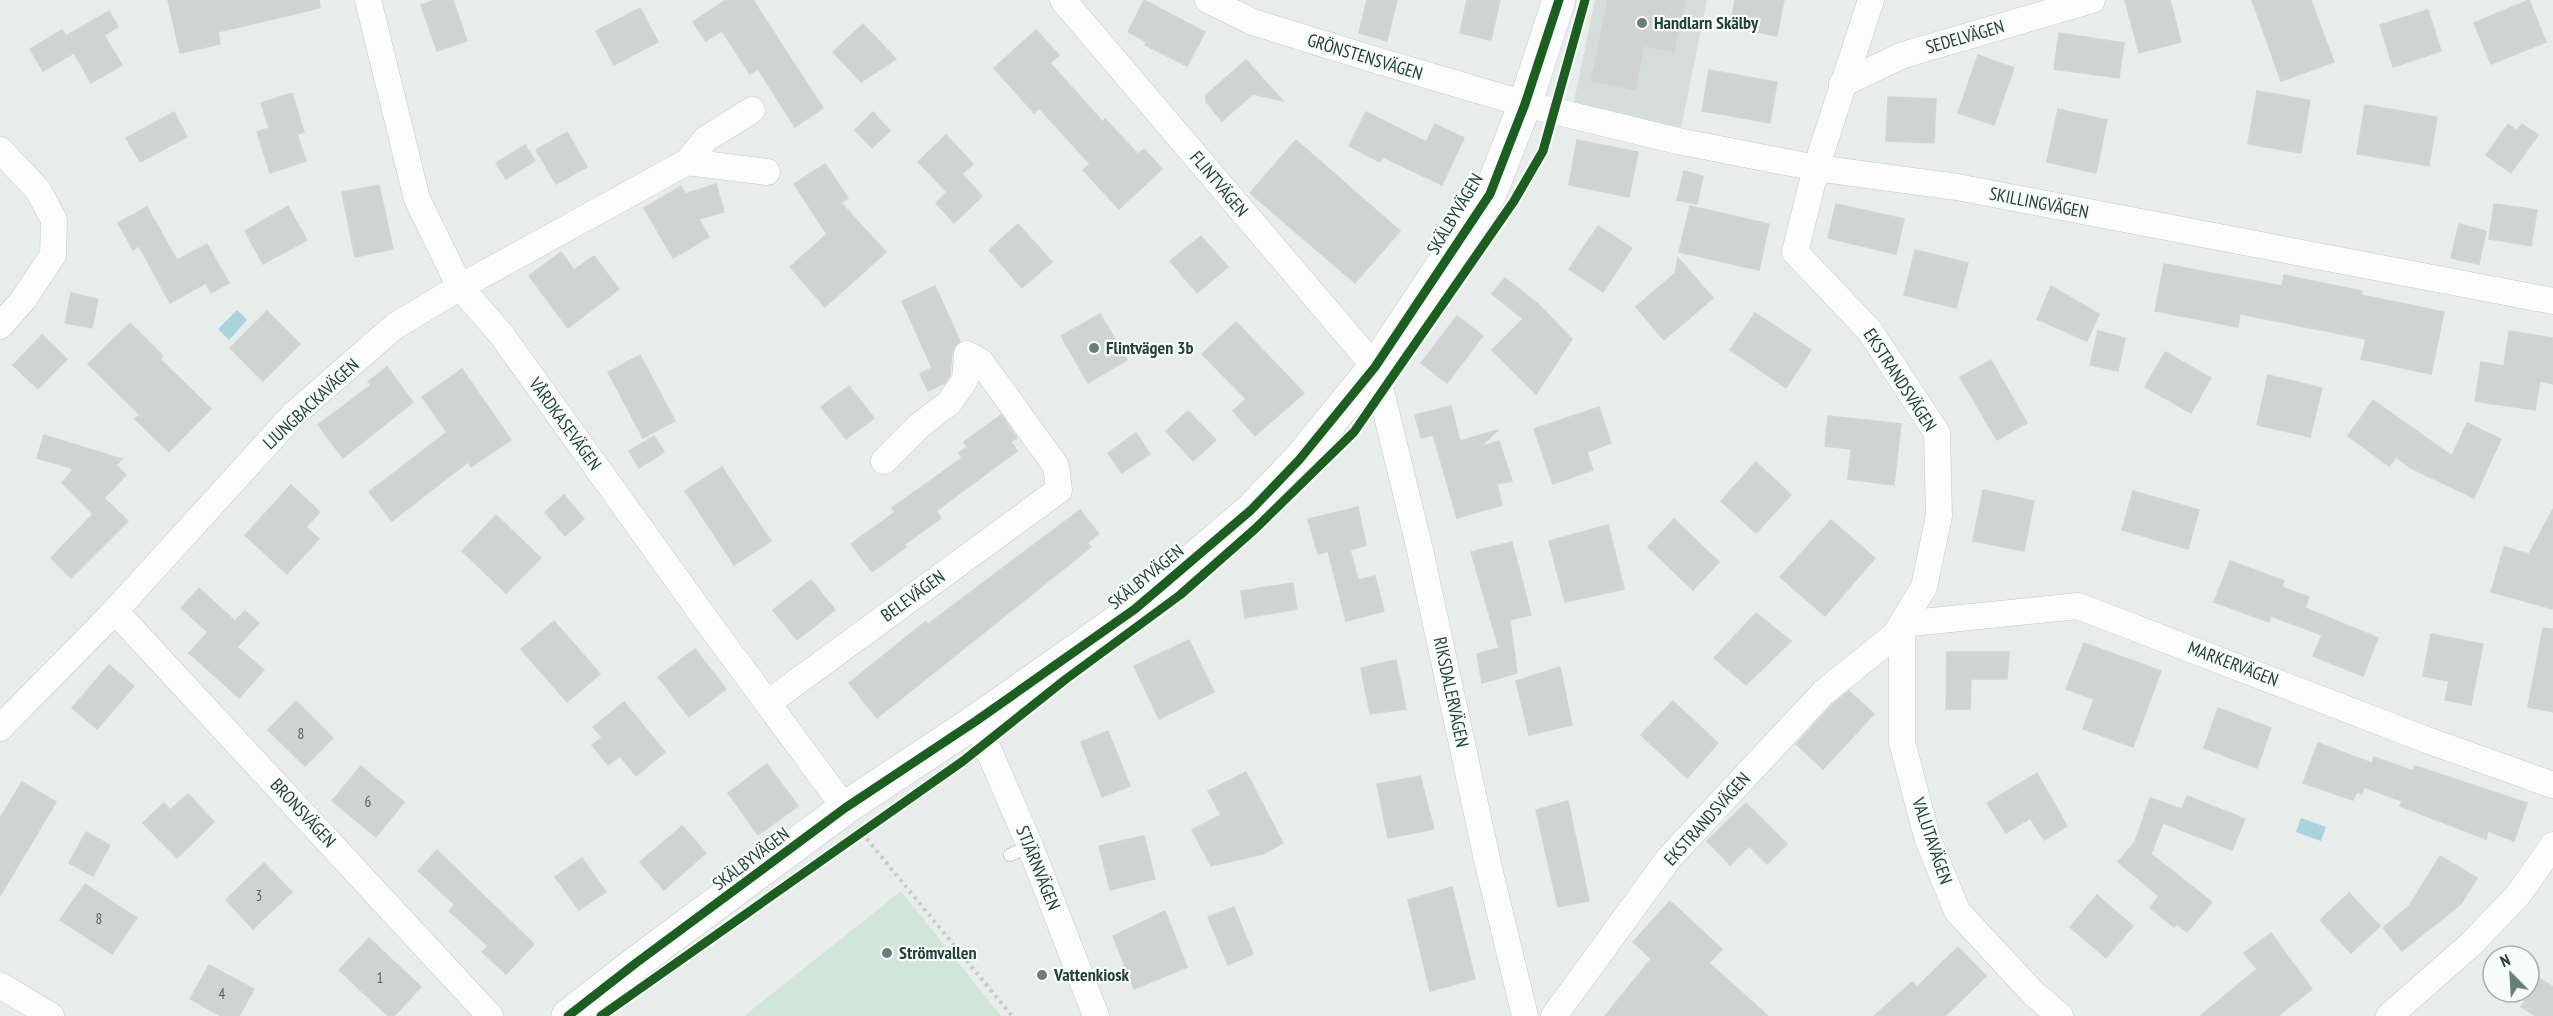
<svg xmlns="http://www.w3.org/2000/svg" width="2553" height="1016" font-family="'PT Sans Narrow',sans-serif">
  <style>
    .built { fill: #d6dedb }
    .green { fill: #d1e6d8 }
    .water { fill: #a9d4db }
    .building { fill: #cfd4d2; stroke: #d1d6d4; stroke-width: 1.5 }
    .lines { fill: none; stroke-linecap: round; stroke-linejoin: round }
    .lane-casing { stroke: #c5cac8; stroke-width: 14 }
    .street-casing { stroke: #c5cac8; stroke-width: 27 }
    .secondary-casing { stroke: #c3cbc8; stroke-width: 34 }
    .path { stroke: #c3ccca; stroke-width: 4; stroke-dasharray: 3 4.5; stroke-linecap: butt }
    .lane { stroke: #fcfcfc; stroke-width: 12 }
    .street { stroke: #fcfcfc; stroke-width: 26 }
    .secondary { stroke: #fcfcfc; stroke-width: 33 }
    .cycleway-casing { stroke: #f7fbf9; stroke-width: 13 }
    .cycleway { stroke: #1b5e20; stroke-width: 9 }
    .poi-dot { fill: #697e78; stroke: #f7fbf9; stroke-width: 2 }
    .labels { text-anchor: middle; stroke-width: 4.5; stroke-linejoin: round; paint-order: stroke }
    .number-label { font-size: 15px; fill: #506761 }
    .poi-label { font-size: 18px; font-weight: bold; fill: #24423a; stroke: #f7fbf9; text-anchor: start }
    .street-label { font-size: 18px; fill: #24423a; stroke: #f7fbf9 }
  </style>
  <rect width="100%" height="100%" fill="#e8edeb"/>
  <!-- built -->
  <polygon class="built" points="1595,0 1707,0 1681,128 1573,106"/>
  <!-- green -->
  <polygon class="green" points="901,891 1001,1016 744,1016"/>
  <!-- water -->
  <g class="water">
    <polygon points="237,310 247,320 229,340 218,329"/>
    <polygon points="2301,818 2326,827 2321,841 2296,832"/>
  </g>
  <!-- building -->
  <g class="building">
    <polygon points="168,0 319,0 320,8 218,32 220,44 180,53"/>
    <polygon points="435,0 453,0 467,41 437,51 421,5"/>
    <polygon points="726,0 753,0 823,108 795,127 758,69 750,74 722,31 706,41 693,22"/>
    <polygon points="1144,0 1205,32 1187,66 1145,45 1147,42 1128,32"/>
    <polygon points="1367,0 1397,0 1387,41 1359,33"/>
    <polygon points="1467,0 1500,0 1491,40 1460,33"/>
    <polygon points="1608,0 1685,0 1674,52 1644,46 1635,90 1591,81"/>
    <polygon points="1735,0 1784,0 1777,36 1730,27"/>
    <polygon points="2125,0 2170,0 2181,42 2139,53"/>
    <polygon points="2252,0 2311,0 2334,62 2281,81"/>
    <polygon points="2529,0 2546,42 2491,64 2474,23"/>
    <polygon points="640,8 658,42 614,65 596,31"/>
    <polygon points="2428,10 2441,51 2393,67 2380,25"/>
    <polygon points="109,11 118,27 104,35 122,65 91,83 74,53 43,71 30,49 62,30 66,36"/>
    <polygon points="863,24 896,59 861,82 833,52"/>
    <polygon points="1036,30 1059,55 1050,63 1103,122 1105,119 1138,154 1144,149 1162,169 1119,209 1083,170 1090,164 1039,108 1034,113 994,68"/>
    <polygon points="2059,33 2124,43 2119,78 2054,69"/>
    <polygon points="1978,55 2014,68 1994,125 1958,113"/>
    <polygon points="1246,60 1283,101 1253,94 1222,121 1206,102 1206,95"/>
    <polygon points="1709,70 1777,82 1770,123 1702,111"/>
    <polygon points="2257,91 2310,100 2301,153 2248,144"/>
    <polygon points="292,93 304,132 297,134 306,161 270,173 257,132 269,128 261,103"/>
    <polygon points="1888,97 1936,99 1934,143 1886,141"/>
    <polygon points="2365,105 2437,117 2429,166 2357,154"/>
    <polygon points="2058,109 2107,120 2096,173 2047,162"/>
    <polygon points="174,112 187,137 140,162 126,138"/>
    <polygon points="873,112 890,131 872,148 855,130"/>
    <polygon points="1366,112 1426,142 1435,124 1464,138 1442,185 1383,157 1380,162 1349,146"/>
    <polygon points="2508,124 2517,131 2522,124 2538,135 2511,173 2486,155"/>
    <polygon points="567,132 587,167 556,184 536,150"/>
    <polygon points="946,135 973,164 962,174 982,196 954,223 936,203 947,192 918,162"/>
    <polygon points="1296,140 1400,231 1355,283 1250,193"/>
    <polygon points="1577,140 1638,152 1629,197 1569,185"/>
    <polygon points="525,145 535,161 506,179 496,163"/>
    <polygon points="825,164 848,198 841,203 886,252 825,307 790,267 827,234 794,184"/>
    <polygon points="1684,171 1703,176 1697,204 1677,200"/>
    <polygon points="716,184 724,212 699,219 709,237 673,258 644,208 681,186 685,194"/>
    <polygon points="379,185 393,249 355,257 342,192"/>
    <polygon points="1836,204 1904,219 1896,254 1828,238"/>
    <polygon points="2494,204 2537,210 2531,246 2489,239"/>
    <polygon points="288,206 307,240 263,264 245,231"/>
    <polygon points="1690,206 1769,224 1759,270 1679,252"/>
    <polygon points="147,207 177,260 207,244 229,283 211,293 206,283 170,303 139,246 133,250 118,223"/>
    <polygon points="1018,224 1052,262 1022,288 989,250"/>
    <polygon points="2459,224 2486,231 2479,264 2451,258"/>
    <polygon points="1598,226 1632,248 1603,292 1569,269"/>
    <polygon points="1201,236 1228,267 1197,293 1170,261"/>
    <polygon points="1915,250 1968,263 1956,308 1904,295"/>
    <polygon points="561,252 574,270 594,256 619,289 568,328 529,276"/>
    <polygon points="1678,258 1713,298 1664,340 1636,307 1675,273"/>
    <polygon points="2164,264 2282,286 2284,275 2362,291 2361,295 2444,312 2431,374 2361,359 2366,339 2240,314 2238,327 2155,311"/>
    <polygon points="1505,278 1538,304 1572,339 1536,394 1492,350 1523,319 1492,294"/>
    <polygon points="935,286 960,341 952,352 950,375 945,383 928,391 920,374 932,368 902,301"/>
    <polygon points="2051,286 2099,314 2087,341 2037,319"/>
    <polygon points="71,293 98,299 92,328 65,323"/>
    <polygon points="267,311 300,344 263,381 230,348"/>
    <polygon points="1755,313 1811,350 1786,388 1730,350"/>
    <polygon points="1100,314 1127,360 1088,383 1061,336"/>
    <polygon points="1457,316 1483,336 1447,383 1421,363"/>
    <polygon points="1236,322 1304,393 1255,436 1233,411 1246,399 1202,354"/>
    <polygon points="130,323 163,356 160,359 211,409 169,452 135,419 140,415 88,364"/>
    <polygon points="2098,331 2125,338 2118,371 2090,365"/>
    <polygon points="2509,331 2553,338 2553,384 2540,381 2535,410 2475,401 2481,362 2504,366"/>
    <polygon points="42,335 67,359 38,389 13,365"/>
    <polygon points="2165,352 2211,378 2191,413 2145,387"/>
    <polygon points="640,355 675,421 643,438 608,372"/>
    <polygon points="1991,360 2027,423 1997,440 1960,377"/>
    <polygon points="387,367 413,402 343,458 318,425 371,385 368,382"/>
    <polygon points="462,369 511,440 471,467 468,462 392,521 369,492 447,432 422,397"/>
    <polygon points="2268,375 2322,388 2310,437 2257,425"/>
    <polygon points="849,386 874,418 846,439 821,407"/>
    <polygon points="2373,400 2452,456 2467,423 2501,439 2474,498 2411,468 2396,457 2389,466 2348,436"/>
    <polygon points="1451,406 1460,441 1498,430 1480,447 1499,441 1512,481 1497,484 1502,505 1457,518 1433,435 1421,438 1415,415"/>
    <polygon points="1599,407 1611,443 1587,452 1593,470 1553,484 1534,429"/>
    <polygon points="1188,411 1216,440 1193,461 1166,431"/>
    <polygon points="1001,415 1017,438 1011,442 1017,451 936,511 941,518 904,545 906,547 872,572 851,544 895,512 892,508 962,458 959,453 967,447 964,442"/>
    <polygon points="1828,416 1901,424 1894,485 1848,479 1851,449 1825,446"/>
    <polygon points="1136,433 1150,454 1122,473 1108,453"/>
    <polygon points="44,435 122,459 116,465 126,475 104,498 128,521 71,578 51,558 93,514 62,483 74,469 37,458"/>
    <polygon points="654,436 664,452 639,468 629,451"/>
    <polygon points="1756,462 1791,495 1756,533 1721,501"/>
    <polygon points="722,467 771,541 734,565 685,491"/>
    <polygon points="291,485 320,512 306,527 319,539 287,574 245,535"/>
    <polygon points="1983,490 2034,501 2024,551 1973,541"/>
    <polygon points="2133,491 2199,510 2188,549 2122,530"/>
    <polygon points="564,495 584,519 565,536 545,512"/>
    <polygon points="1358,507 1366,545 1350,550 1358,580 1375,576 1384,611 1346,621 1328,551 1318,554 1308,519"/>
    <polygon points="2553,509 2553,609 2491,592 2504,547 2529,554"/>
    <polygon points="1080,510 1099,534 1087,543 1091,547 877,718 849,683 926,621 928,624"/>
    <polygon points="496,515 541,558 506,593 462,551"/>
    <polygon points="1674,519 1719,562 1693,590 1648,547"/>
    <polygon points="1831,520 1875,558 1825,616 1780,577"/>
    <polygon points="1608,525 1624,589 1565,602 1549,541"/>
    <polygon points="1512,542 1531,615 1510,620 1517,673 1482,683 1477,654 1499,648 1471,552"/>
    <polygon points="2230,561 2284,581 2282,587 2309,597 2305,608 2378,638 2363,676 2313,656 2322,635 2271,616 2269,622 2214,602"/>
    <polygon points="811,580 835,610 797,640 773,610"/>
    <polygon points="1293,583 1297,609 1245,618 1241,591"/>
    <polygon points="199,588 235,621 245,611 259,623 237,647 264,670 239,698 189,653 208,632 181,608"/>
    <polygon points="1756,613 1791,641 1746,685 1714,658"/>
    <polygon points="554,621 600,674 567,702 521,649"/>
    <polygon points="2543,628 2553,629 2553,712 2528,707"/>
    <polygon points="2431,634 2483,644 2471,705 2445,700 2449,681 2423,676"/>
    <polygon points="1189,640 1214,692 1159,719 1134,666"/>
    <polygon points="2084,643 2161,671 2133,747 2083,729 2094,699 2066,689"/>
    <polygon points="695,649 726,689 689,717 658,677"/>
    <polygon points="1947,652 2009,652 2007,679 1971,679 1970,709 1946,709"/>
    <polygon points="1396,660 1406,709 1370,714 1361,668"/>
    <polygon points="109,665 134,686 97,729 72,708"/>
    <polygon points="1560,667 1572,725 1529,735 1516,681"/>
    <polygon points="1849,691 1874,714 1823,769 1796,744 1834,703"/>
    <polygon points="296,701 333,738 305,766 268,730"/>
    <polygon points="1673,701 1718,743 1687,778 1641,735"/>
    <polygon points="624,702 665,752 636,776 620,756 608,765 592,745 602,737 593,727"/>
    <polygon points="2218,708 2271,728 2257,768 2204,748"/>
    <polygon points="1108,731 1130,786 1102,797 1081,742"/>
    <polygon points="2318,743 2372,763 2374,757 2413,771 2415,766 2527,803 2514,841 2488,831 2486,839 2400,806 2402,801 2364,787 2362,794 2357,792 2353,800 2303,783"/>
    <polygon points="767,764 798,806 758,835 728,793"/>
    <polygon points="361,766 404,802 376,837 332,801"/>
    <polygon points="1246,772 1283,843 1263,854 1211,866 1192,830 1221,815 1208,791"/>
    <polygon points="2037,773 2067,826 2044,840 2030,818 2006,833 1987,803"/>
    <polygon points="1420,776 1434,829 1388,838 1377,784"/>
    <polygon points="22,782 56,802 0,896 0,818"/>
    <polygon points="188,794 214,822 177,858 143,823 164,803 170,810"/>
    <polygon points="2187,796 2245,819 2232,850 2163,823 2151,854 2212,902 2187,932 2177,924 2174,927 2150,908 2159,896 2118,862 2135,842 2150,798 2182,809"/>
    <polygon points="1568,801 1589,901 1558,907 1536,810"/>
    <polygon points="1746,803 1787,844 1767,864 1749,846 1730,865 1707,841"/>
    <polygon points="682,826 706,853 664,890 640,862"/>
    <polygon points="86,832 110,845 93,876 69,863"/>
    <polygon points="1144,836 1155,879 1110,890 1099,846"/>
    <polygon points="437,850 534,944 506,974 482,952 488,946 449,911 455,905 418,871"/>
    <polygon points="2440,856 2477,878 2461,904 2402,951 2383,928 2410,905"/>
    <polygon points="582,858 606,892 579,910 555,877"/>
    <polygon points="264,863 292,892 253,929 226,900"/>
    <polygon points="85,884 137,918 112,954 60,920"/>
    <polygon points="1452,887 1475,979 1430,991 1408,900"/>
    <polygon points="2349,893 2380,926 2351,953 2320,920"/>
    <polygon points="2097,895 2133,926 2106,958 2070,927"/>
    <polygon points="1670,901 1722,949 1709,963 1768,1016 1605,1016 1651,959 1633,942"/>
    <polygon points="1234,907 1253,954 1228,965 1208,917"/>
    <polygon points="1165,911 1187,967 1134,989 1113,936"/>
    <polygon points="2271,933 2312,989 2278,1016 2200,1016 2257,969 2244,953"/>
    <polygon points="369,938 421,987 394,1016 388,1016 339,970"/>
    <polygon points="1958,947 1986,976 1945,1016 1874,1016 1912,982 1917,987"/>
    <polygon points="209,965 254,989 239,1016 221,1016 190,999"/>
    <polygon points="2539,978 2553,987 2553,1016 2536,1016 2521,1007"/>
  </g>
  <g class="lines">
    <defs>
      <polyline id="lane" points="1010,855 1030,846"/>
      <g id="street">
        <polyline points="368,0 417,199 460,287 501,334 709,624 845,808"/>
        <polyline points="1063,0 1375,367 1420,550 1488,864 1525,1016"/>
        <polyline points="1208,0 1253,22 1369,58 1525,104 1678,141 1816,168 1957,187 2553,301"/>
        <polyline points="1842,84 1903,55 2092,0"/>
        <polyline points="0,150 38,190 54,220 53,255 23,300 0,326"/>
        <polyline points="687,162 767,172"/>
        <polyline points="115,611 490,1016"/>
        <polyline points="768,703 1059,490 1056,466 981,362 967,354 965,380 949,403 920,425 884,461"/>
        <polyline points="976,721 1030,846 1096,1016"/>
        <polyline points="0,728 115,611 294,414 395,326 460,287 687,162 706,139 752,110"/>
        <polyline points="0,985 51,1016"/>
        <polyline points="1554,1016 1669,858 1824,692 1895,635 1924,587 1939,516 1937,433 1869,330 1795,252 1816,168 1871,0"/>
        <polyline points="2060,1016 2034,994 1957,911 1927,837 1902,742 1902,624 2078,606 2427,740 2553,785"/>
        <polyline points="2389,1016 2471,944 2518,895 2553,845"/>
      </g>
      <polyline id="secondary" points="568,1016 636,963 845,808 976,721 1135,609 1251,510 1299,460 1375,367 1490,194 1525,104 1559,0"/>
    </defs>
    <!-- lane casing -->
    <use href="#lane" class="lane-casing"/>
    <!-- street casing -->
    <use href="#street" class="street-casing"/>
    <!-- secondary casing -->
    <use href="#secondary" class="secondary-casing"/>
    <!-- path -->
    <polyline class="path" points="862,833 1012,1016"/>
    <!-- lane -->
    <use href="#lane" class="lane"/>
    <!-- street -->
    <use href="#street" class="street"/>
    <!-- secondary -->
    <use href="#secondary" class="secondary"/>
    <defs>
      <g id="cycleway">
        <polyline points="568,1016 636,963 845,808 976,721 1135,609 1251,510 1299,460 1375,367 1490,194 1525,104 1559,0"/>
        <polyline points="601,1016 963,761 1066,679 1180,595 1255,529 1354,432 1514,201 1543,151 1585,0"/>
      </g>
    </defs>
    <!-- cycleway casing -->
    <use href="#cycleway" class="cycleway-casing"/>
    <!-- cycleway -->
    <use href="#cycleway" class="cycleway"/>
  </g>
  <!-- markers -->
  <g class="poi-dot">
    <circle cx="1642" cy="23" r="6"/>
    <circle cx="1094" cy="348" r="6"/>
    <circle cx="887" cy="953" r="6"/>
    <circle cx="1042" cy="975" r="6"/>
  </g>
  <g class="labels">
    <!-- number labels -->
    <g class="number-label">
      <text x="301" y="739">8</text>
      <text x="368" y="807">6</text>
      <text x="259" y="901">3</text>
      <text x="99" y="924">8</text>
      <text x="380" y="983">1</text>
      <text x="222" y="999">4</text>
    </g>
    <!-- poi labels -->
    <g class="poi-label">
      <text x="1654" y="29">Handlarn Skälby</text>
      <text x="1106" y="354">Flintvägen 3b</text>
      <text x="899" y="959">Strömvallen</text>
      <text x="1054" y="981">Vattenkiosk</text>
    </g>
    <!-- street labels -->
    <g class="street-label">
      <text transform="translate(1965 37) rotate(-16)" y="6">SEDELVÄGEN</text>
      <text transform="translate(1365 57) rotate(17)" y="6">GRÖNSTENSVÄGEN</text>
      <text transform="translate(1219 184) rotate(50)" y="6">FLINTVÄGEN</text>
      <text transform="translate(2039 203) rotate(11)" y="6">SKILLINGVÄGEN</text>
      <text transform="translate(1455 214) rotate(-59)" y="6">SKÄLBYVÄGEN</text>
      <text transform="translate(1900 380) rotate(57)" y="6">EKSTRANDSVÄGEN</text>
      <text transform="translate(311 404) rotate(-43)" y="6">LJUNGBACKAVÄGEN</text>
      <text transform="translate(565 424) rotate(54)" y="6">VÅRDKASEVÄGEN</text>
      <text transform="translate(1146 577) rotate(-39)" y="6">SKÄLBYVÄGEN</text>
      <text transform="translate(913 596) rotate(-36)" y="6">BELEVÄGEN</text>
      <text transform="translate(2233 664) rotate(21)" y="6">MARKERVÄGEN</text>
      <text transform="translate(1451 692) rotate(78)" y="6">RIKSDALERVÄGEN</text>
      <text transform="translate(303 813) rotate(47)" y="6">BRONSVÄGEN</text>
      <text transform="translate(1707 819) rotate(-48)" y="6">EKSTRANDSVÄGEN</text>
      <text transform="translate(1932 841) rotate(71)" y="6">VALUTAVÄGEN</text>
      <text transform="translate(751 859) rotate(-37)" y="6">SKÄLBYVÄGEN</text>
      <text transform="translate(1038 868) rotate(68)" y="6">STJÄRNVÄGEN</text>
    </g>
  </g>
  <!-- north arrow -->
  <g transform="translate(2511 974) rotate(336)"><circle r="28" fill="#f7fbf9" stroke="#a3b1ad" stroke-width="1.5"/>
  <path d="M0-4.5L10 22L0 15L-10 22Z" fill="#697e78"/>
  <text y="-9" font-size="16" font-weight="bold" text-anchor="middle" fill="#24423a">N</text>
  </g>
</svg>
